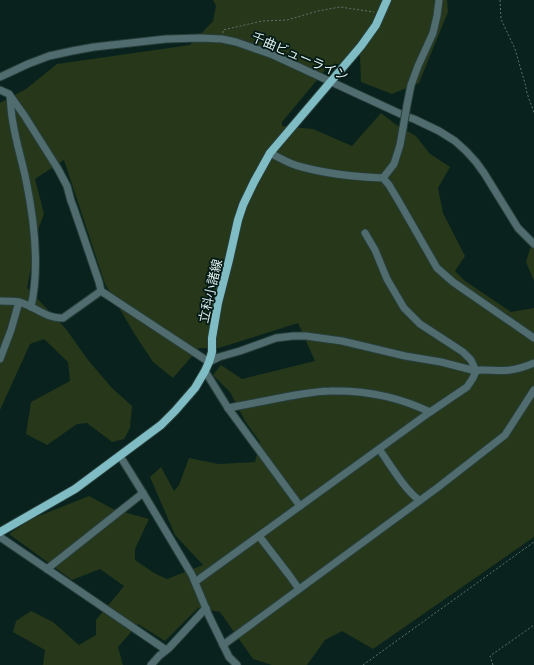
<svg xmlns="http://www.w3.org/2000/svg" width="534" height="665" font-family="Helvetica,'Noto Sans JP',sans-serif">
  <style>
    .green { fill: #263819 }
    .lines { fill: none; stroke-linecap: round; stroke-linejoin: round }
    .minor-casing { stroke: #273e3a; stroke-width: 9 }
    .major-casing { stroke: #273e3a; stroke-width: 10 }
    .path { stroke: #5d726e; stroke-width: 1; stroke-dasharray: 2 2; stroke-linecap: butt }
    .minor { stroke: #506c6f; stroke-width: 7 }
    .major { stroke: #7fbcc3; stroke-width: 8 }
    .minor-bridge-casing { stroke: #273e3a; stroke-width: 9; stroke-linecap: butt }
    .minor-bridge { stroke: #506c6f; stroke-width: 7 }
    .labels { text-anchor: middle; stroke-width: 3.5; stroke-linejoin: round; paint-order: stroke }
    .street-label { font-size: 13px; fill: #deece9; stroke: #021915 }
  </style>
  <rect width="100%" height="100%" fill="#09221e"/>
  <!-- green -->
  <g class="green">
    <polygon points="213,0 447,0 448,12 419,83 392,94 361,82 360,56 327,68 282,122 282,126 313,129 352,146 381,113 395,124 416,136 429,153 450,167 438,188 443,213 465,256 455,271 465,281 511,312 534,308 534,537 373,649 342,631 325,640 307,665 272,665 253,659 220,612 198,608 165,641 138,624 118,647 123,665 43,665 45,650 13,632 16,621 31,611 53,622 79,645 96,635 96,620 124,586 100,569 72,580 9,534 31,519 89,496 113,509 149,519 135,549 135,560 154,573 167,579 203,565 175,535 150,477 161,467 174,491 179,485 189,458 218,464 255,462 260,442 245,421 230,392 213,375 221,365 242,379 315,361 298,323 219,348 199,348 173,378 153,362 134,333 105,284 64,160 35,179 44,214 39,227 27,288 66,329 88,360 112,388 132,406 130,428 124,439 112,442 87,423 77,424 47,445 26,434 31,402 70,381 68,362 44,339 30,344 0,410 0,103 26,89 57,64 190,45 213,21 216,6"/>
    <polygon points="534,236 534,281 526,262"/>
  </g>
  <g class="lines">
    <defs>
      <g id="minor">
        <polyline points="0,77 28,64 49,56 72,51 94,47 166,39 200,38 222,39 236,42 273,55 405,116 414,119 439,131 455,141 466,151 476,162 484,173 518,228 534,244"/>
        <path d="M0,90l9,4 15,21 34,54 9,17 4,15 2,5 26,76 2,9 108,71 10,-5 21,-6 36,-13 17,-2h13l36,5 63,15 36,6 35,9 4,-1c21,1 34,2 54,-7"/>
        <path d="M10,96c1,9 1,18 3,27 3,19 9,38 13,57 8,39 14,87 5,127"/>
        <polyline points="407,105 411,85 418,66 433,33 437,16 439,0"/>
        <path d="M270,153c10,5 21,12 32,14 26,7 54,10 81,11l6,7 9,15 39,68 16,14 81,56"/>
        <polyline points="383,178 394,164 400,145 403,128"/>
        <path d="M0,301c6,0 13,0 19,1 16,4 27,17 44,16l38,-27"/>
        <polyline points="0,359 11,330 19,302"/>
        <polyline points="205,371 228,408 300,506"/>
        <path d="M228,408c21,-4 41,-8 62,-12 13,-2 27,-5 40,-5 34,-1 69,6 100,21"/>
        <path d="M379,449c11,15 25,40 40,51"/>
        <polyline points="120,456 143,493 192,575 209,616 229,657 237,665"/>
        <polyline points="259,536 289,575 299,589"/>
        <polyline points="0,537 166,650"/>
        <polyline points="47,569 143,493"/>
        <polyline points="195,582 430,412 467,387 473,378 476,371 471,360 463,352 420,324 404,308 387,279 375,250 365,233"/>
        <polyline points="223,645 437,488 505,435 534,390"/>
        <polyline points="151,665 159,656 169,648 206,608"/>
      </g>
      <polyline id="major" points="0,532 75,489 161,425 175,411 195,388 205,371 209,362 212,352 212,338 218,303 229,260 238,220 243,205 254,182 270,153 361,46 376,25 387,0"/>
    </defs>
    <!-- minor casing -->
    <use href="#minor" class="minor-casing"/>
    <!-- major casing -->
    <use href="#major" class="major-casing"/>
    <!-- path -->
    <g class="path">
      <path d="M500,0l1,19 14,30 11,38c0,6 6,19 8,26"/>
      <polyline points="223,33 223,30 262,21 287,20 318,11 340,7 374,12"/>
      <polyline points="363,665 534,542"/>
      <polyline points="493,665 490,656 534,625"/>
    </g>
    <!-- minor -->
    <use href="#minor" class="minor"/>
    <!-- major -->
    <use href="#major" class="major"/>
    <defs>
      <polyline id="minor-bridge" points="403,128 407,105"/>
    </defs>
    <!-- minor-bridge casing -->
    <use href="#minor-bridge" class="minor-bridge-casing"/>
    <!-- minor-bridge -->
    <use href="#minor-bridge" class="minor-bridge"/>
  </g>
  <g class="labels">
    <!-- street labels -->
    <g class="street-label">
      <text transform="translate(300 56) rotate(23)" y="5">千曲ビューライン</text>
      <text transform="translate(210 291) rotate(-77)" y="5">立科小諸線</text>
    </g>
  </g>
</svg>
